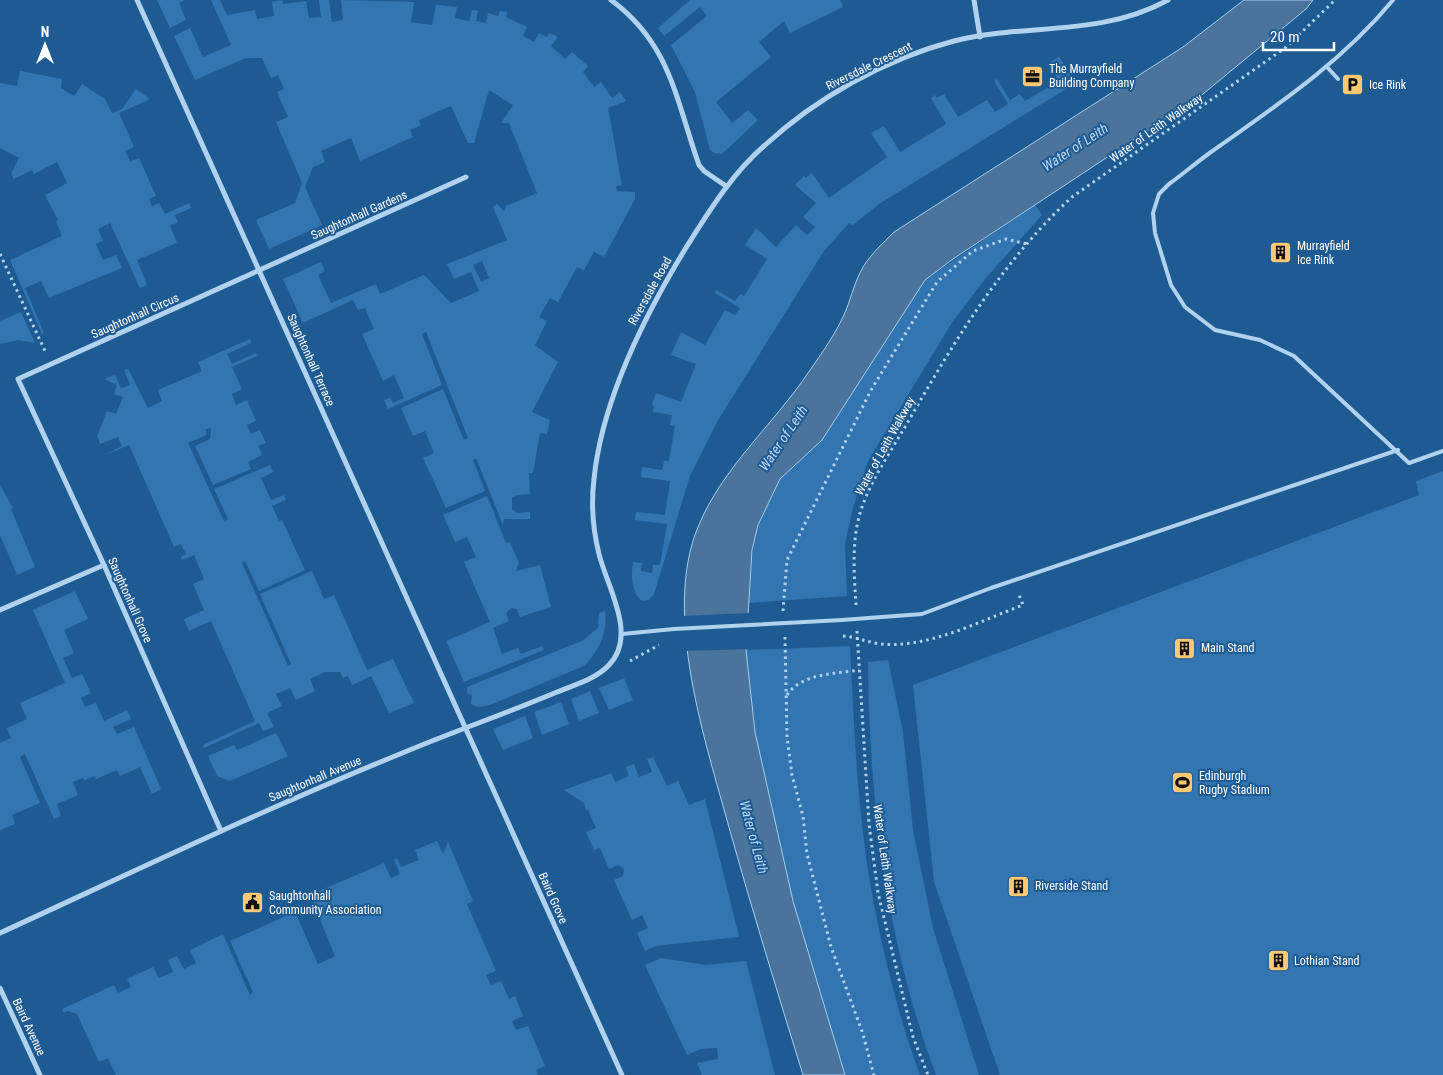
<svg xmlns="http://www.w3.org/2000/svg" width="1443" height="1075" font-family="'Roboto Condensed',sans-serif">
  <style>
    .green { fill: #3275b0; fill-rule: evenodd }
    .water { fill: #4b749c; stroke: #a5cdef }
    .pier { fill: #1f5b93 }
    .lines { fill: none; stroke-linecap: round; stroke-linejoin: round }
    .path { stroke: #b1d2ee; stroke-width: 3; stroke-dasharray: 2.5 4; stroke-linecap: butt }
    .lane { stroke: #b1d2ee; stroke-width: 4 }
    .street { stroke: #b1d2ee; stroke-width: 5 }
    .lane-bridge { stroke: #b1d2ee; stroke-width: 4 }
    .labels { text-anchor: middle; stroke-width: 4; stroke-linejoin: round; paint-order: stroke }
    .street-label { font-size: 12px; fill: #fff; stroke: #1f5b93 }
    .poi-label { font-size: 12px; fill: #fff; stroke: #1f5b93; text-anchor: start }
    .water-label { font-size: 14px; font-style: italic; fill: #bddbf5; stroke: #1f5b93 }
  </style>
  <rect width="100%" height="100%" fill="#1f5b93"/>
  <!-- green -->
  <g class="green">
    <polygon points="157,0 185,0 179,3 186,20 170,28"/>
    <path d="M211,0h9l7,15 28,-5 2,9 17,-3 -2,-14 10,-2 1,4 23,-3 3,17 12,-1 -2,-17h10l3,22 11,-2 -2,-20 73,2 -3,20 21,3 4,-20 21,2 -2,11 14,3 3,-11 6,1 -2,10 10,2 2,-10 10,3 2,-5 7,1 -1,5 21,10 -4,9 11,6 5,-9 8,4 2,-4 9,4 -7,9 14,13 7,-7 16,14 -5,6 11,15 7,-5 11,16 8,-6 6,9 -18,7 14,77 -6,1 1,5 18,1v7l-31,58 -10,-5 -10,18 -7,-3 -19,35 -8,-4 -11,19 8,4 -12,24 23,17 -26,50 18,8 -3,14 -7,-1 -7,40h-4l1,21 -13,1 -5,3v11l5,4 13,-1v7h-26l-1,6 -27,-67 -3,2 12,31 -39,17 -23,-50 11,-5 -9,-22 -12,5 -12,-28 42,-19 21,51 4,-2 -42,-106 -4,2 20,51 -54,24 -4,-9 6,-2 3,5 11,-5 -10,-23 -11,6 -21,-47 12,-5 -9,-21 -7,2 -5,-10 -50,23 -20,-44 38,-17 4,9 -7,4 13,28 45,-19 4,10 44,-19 27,28 28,-12 -8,-19 -17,7 -7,-15 60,-24 -14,-33 4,-3 7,7 2,-5 31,-13 -28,-70h-8l12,-18 -24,-15 -15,53h-6l-17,-37 -32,14 2,5 -11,5 3,7 -53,24 -9,-23 -30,13 4,11 -12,5 -8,20 17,38 -53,24 -13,-29 39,-17 7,-20 -26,-61 12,-5 -11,-25 7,-3 -6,-14 -7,3 -9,-20h-16l-51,22 -21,-44 16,-8 13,29 28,-12zM482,261l7,17 -8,4 -8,-17z"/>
    <polygon points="690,0 840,0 843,7 790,33 784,21 759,42 771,57 716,102 732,123 748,110 758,120 722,154 714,153 710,150 695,92 671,45 707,16 700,7 664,36 658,28"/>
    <path d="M1059,57l17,26 -197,121 -26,21 -4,-2 -25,28 -107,171 -27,54 -36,118 -5,6 -7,1c-11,-9 -11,-26 -9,-39l9,1 -1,8 11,2 1,-8h7l7,-41 -32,-4 1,-8 29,3 5,-34 -29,-4 1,-10 20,3 2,-9h5l6,-35 -5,-1 2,-10 -19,-3 1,-6 -2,-1 4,-12 25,9 15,-38 -25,-9 10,-23 24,13 20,-35 10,5 5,-7 -25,-15 1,-3 19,11 5,-7 4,2 23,-37 -22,-14 11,-17 20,19 20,-22 11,10 8,-8 -12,-10 13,-14 -21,-18 9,-9 2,2 6,-5 17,25 58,-41 -16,-24 13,-7 16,26 46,-28 -15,-26 4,-3 2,3 7,-4 14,23 29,-17 8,12 13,-8 -14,-23 3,-2 13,21 10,-6 5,7 34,-20 -11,-18z"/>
    <polygon points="20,71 62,79 61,88 74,96 82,84 105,99 112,113 122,109 136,89 150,99 119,113 134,147 125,151 130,161 139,158 156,196 149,199 152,206 159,203 165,214 189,203 191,208 175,215 178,223 170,225 177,243 137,260 147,285 140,288 110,223 98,229 103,241 96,244 103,260 116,255 122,268 49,298 41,281 25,288 44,333 42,334 10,260 62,236 56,221 58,220 45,195 67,183 57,162 34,174 32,170 14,179 11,174 19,158 0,148 0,83 17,86"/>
    <polygon points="1035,205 1042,215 986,278 953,321 868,461 853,508 845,544 847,596 748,603 754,540 758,525 780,479 822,440 925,280"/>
    <polygon points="21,312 35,343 18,340 0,344 0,321"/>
    <polygon points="250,339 251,343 227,354 232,364 256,353 257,356 232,367 242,389 232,394 236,405 247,400 256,421 247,425 251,434 260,430 266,443 258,446 262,455 248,462 251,469 213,485 195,446 210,439 211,428 206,429 206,435 188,443 224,521 228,519 214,489 270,465 273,472 261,478 271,500 284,495 286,500 272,506 279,521 282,520 305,570 259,591 245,561 242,563 288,666 291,664 260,594 312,571 324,599 334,595 367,670 393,659 414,703 389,713 371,676 352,685 348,676 343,678 340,672 325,672 310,679 315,691 296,700 290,688 276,694 282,706 267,713 274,727 263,731 259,723 204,748 203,745 255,721 211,621 189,631 184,619 204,610 193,584 204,579 194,555 182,560 181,557 186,554 181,544 174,547 129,445 105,455 122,446 118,437 100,444 97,436 107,411 116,414 123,397 114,394 117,385 104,379 115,375 121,388 130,385 124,370 128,369 148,408 162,401 158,390 202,371 198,362"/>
    <polygon points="1443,471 1443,1075 1000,1075 934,882 913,685 1419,495 1416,481"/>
    <polygon points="0,485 13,508 11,509 35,567 17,575 0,535"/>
    <polygon points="487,496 506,543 510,542 519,563 516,571 540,565 551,607 520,617 517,609 511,608 506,613 509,621 493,628 502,654 518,648 521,654 542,646 544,650 464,682 446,641 490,622 464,562 476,557 467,537 455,542 443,515"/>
    <polygon points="75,591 88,619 64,630 74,653 63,658 72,678 82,674 91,693 81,698 85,707 96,703 104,721 127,710 131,719 113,727 117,734 134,727 161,789 152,794 140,767 120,776 117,770 96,779 95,776 84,780 83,778 73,782 78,795 57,804 61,816 54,819 25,754 20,757 40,803 12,815 15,824 0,830 0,743 11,738 7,728 27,719 20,703 65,683 33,610"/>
    <path d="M605,611c3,20 -6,41 -21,55l-94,39 -12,2 -7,-3 1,-9 -5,-2v-6l115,-46 16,-13 1,-15z"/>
    <path d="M850,646c4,80 7,162 21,242 11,62 27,127 49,187h-75l-52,-174 -38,-169 -9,-82z"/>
    <path d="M888,660l15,72 10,98 20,98 46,147h-43c-49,-131 -67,-274 -68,-413z"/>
    <polygon points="624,678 633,700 609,710 599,688"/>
    <polygon points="590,691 599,713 579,721 571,699"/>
    <polygon points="561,702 569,724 542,735 534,712"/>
    <polygon points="525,716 533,738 503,750 493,729"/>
    <polygon points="276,733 288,756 230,781 217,776 208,756 234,745 237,750"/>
    <polygon points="653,757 667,786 678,781 689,805 705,799 739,937 656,946 645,951 637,933 648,928 642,915 632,920 614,880 623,876 624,869 618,865 609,869 600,848 594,850 586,832 596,828 588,810 586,810 584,803 564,790 611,773 615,782 629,776 626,767 634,764 639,777 652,772 647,759"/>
    <polygon points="437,841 443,854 448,842 473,901 467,904 496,971 486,975 491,985 501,981 509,999 515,996 523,1016 512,1021 516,1030 528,1026 545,1066 536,1070 538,1075 116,1075 108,1058 99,1062 77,1014 67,1011 64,1013 62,1009 114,985 118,993 131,987 127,979 153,967 159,978 173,972 168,960 177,956 184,969 196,963 190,950 223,934 250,995 253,992 230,941 295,912 318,964 335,956 310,895 384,863 391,878 400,874 394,859 397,858 401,867 419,860 415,850"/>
    <polygon points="661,958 706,965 746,961 775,1075 702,1075 697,1063 718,1059 717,1048 701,1049 687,1055 645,965"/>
  </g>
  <!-- water -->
  <path class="water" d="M1244,0h69l-7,9 -103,85 -250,165 -28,21 -103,160 -42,39 -22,46 -6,25 -6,100 9,82 38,169 52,174h-42c-25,-81 -50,-162 -73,-244 -24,-88 -68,-217 -32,-304 24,-59 75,-102 110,-154 14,-20 29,-41 38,-63 6,-15 9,-29 17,-43 8,-13 20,-24 31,-35l289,-185z"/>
  <!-- pier -->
  <polygon class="pier" points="749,613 749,649 684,651 682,616"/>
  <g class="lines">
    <!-- path -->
    <g class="path">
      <polyline points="0,254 45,351"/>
      <path d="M856,605c-2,-32 -5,-67 6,-98 10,-28 28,-55 43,-80 47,-82 97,-166 167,-230l213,-149 50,-48"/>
      <polyline points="783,611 787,560 871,390 937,282 973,251 1006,239 1027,244"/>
      <polyline points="857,631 869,824 878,893 913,1037 928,1075"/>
      <path d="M843,636c13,1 24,6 37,8 47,5 100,-23 143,-39l-5,-13"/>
      <polyline points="785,637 787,737 792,775 803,816 807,854 831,947 862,1031 874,1075"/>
      <polyline points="630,661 659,645"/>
      <path d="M787,695c15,-22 48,-21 72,-25"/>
    </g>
    <!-- lane -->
    <g class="lane">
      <path d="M1393,0c-51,62 -117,106 -182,152 -14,10 -28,22 -42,32l-10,10 -6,19 2,20 16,52 14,22 30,23 45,10 34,16 115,107 34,-12"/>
      <polyline points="1327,67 1338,79"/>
      <polyline points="842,620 922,614 991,588 1398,450"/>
      <polyline points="622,634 674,629"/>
    </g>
    <!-- street -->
    <g class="street">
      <polyline points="137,0 622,1075"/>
      <path d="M611,0c60,44 65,101 88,165l5,6 22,15"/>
      <polyline points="974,0 980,37"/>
      <polyline points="0,610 104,565"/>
      <polyline points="221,831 104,565 18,379 466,177"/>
      <path d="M0,933c133,-61 264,-124 400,-179 52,-22 105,-40 157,-62 17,-7 39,-13 52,-27 29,-30 -2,-78 -10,-111 -6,-24 -8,-50 -5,-75 8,-80 52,-166 93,-233 23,-36 45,-72 77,-100 52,-48 121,-87 190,-105 72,-18 147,-4 214,-41"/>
      <polyline points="0,988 40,1075"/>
    </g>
    <!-- lane-bridge -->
    <polyline class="lane-bridge" points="674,629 842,620"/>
  </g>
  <!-- icons -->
  <defs>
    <symbol id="office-square" viewBox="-11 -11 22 22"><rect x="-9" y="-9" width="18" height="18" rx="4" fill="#fcc871" stroke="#1f5b93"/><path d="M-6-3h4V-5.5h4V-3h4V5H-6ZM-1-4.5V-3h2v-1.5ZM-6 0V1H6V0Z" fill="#111"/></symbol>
    <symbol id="parking-square" viewBox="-11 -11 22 22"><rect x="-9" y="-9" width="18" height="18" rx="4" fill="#fcc871" stroke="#1f5b93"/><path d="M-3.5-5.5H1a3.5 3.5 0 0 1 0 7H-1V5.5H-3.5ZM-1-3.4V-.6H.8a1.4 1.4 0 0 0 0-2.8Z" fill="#111"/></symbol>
    <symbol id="building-square" viewBox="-11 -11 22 22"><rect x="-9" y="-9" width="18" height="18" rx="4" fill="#fcc871" stroke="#1f5b93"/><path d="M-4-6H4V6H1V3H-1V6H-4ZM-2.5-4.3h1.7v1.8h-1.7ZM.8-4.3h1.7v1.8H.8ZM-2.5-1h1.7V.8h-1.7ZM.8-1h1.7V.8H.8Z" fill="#111"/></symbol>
    <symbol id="stadium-square" viewBox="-11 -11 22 22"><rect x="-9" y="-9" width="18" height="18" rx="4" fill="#fcc871" stroke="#1f5b93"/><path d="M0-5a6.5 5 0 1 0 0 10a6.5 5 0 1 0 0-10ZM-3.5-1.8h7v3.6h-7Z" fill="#111"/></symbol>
    <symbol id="civic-square" viewBox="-11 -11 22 22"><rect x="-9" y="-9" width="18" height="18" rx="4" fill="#fcc871" stroke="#1f5b93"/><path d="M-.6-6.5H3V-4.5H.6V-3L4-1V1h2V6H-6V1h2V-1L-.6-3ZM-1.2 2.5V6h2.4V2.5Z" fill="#111"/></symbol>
  </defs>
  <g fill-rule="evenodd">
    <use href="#office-square" x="1020" y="64" width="25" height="25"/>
    <use href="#parking-square" x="1340" y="72" width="25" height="25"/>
    <use href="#building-square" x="1268" y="240" width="25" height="25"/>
    <use href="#building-square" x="1172" y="636" width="25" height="25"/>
    <use href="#stadium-square" x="1170" y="770" width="25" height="25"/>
    <use href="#building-square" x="1006" y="874" width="25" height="25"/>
    <use href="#civic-square" x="240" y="890" width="25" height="25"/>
    <use href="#building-square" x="1266" y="948" width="25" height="25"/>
  </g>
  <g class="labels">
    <!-- street labels -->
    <g class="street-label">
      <text transform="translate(869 66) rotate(-26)" y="4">Riversdale Crescent</text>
      <text transform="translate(1156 128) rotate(-35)" y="4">Water of Leith Walkway</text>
      <text transform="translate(359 215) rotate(-24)" y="4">Saughtonhall Gardens</text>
      <text transform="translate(650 291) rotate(-61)" y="4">Riversdale Road</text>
      <text transform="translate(135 316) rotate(-24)" y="4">Saughtonhall Circus</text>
      <text transform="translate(311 360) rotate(66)" y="4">Saughtonhall Terrace</text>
      <text transform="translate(885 446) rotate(-61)" y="4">Water of Leith Walkway</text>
      <text transform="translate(130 600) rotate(66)" y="4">Saughtonhall Grove</text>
      <text transform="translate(315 779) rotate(-23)" y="4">Saughtonhall Avenue</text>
      <text transform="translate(885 859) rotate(82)" y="4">Water of Leith Walkway</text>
      <text transform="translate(553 898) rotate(66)" y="4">Baird Grove</text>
      <text transform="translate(29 1027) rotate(65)" y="4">Baird Avenue</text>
    </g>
    <!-- poi labels -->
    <g class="poi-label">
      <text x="1049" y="73">The Murrayfield<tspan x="1049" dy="14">Building Company</tspan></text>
      <text x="1369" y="89">Ice Rink</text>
      <text x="1297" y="250">Murrayfield<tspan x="1297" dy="14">Ice Rink</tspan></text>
      <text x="1201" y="652">Main Stand</text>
      <text x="1199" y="780">Edinburgh<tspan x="1199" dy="14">Rugby Stadium</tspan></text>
      <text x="1035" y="890">Riverside Stand</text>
      <text x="269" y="900">Saughtonhall<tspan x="269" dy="14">Community Association</tspan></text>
      <text x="1294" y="965">Lothian Stand</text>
    </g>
    <!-- water labels -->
    <g class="water-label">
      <text transform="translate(1075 147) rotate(-33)" y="5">Water of Leith</text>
      <text transform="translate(783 438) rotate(-56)" y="5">Water of Leith</text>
      <text transform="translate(754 837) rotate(75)" y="5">Water of Leith</text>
    </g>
  </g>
  <!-- north arrow -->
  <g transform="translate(45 45)" stroke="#1f5b93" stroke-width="4" paint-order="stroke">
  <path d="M0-4L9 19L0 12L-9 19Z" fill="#ffffff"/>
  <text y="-8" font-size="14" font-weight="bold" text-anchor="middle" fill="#ffffff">N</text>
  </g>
  <!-- scale -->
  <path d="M1263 42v8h71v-8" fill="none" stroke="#ffffff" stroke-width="2.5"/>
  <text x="1270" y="42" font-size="15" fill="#ffffff" stroke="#1f5b93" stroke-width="4" paint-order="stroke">20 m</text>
</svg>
